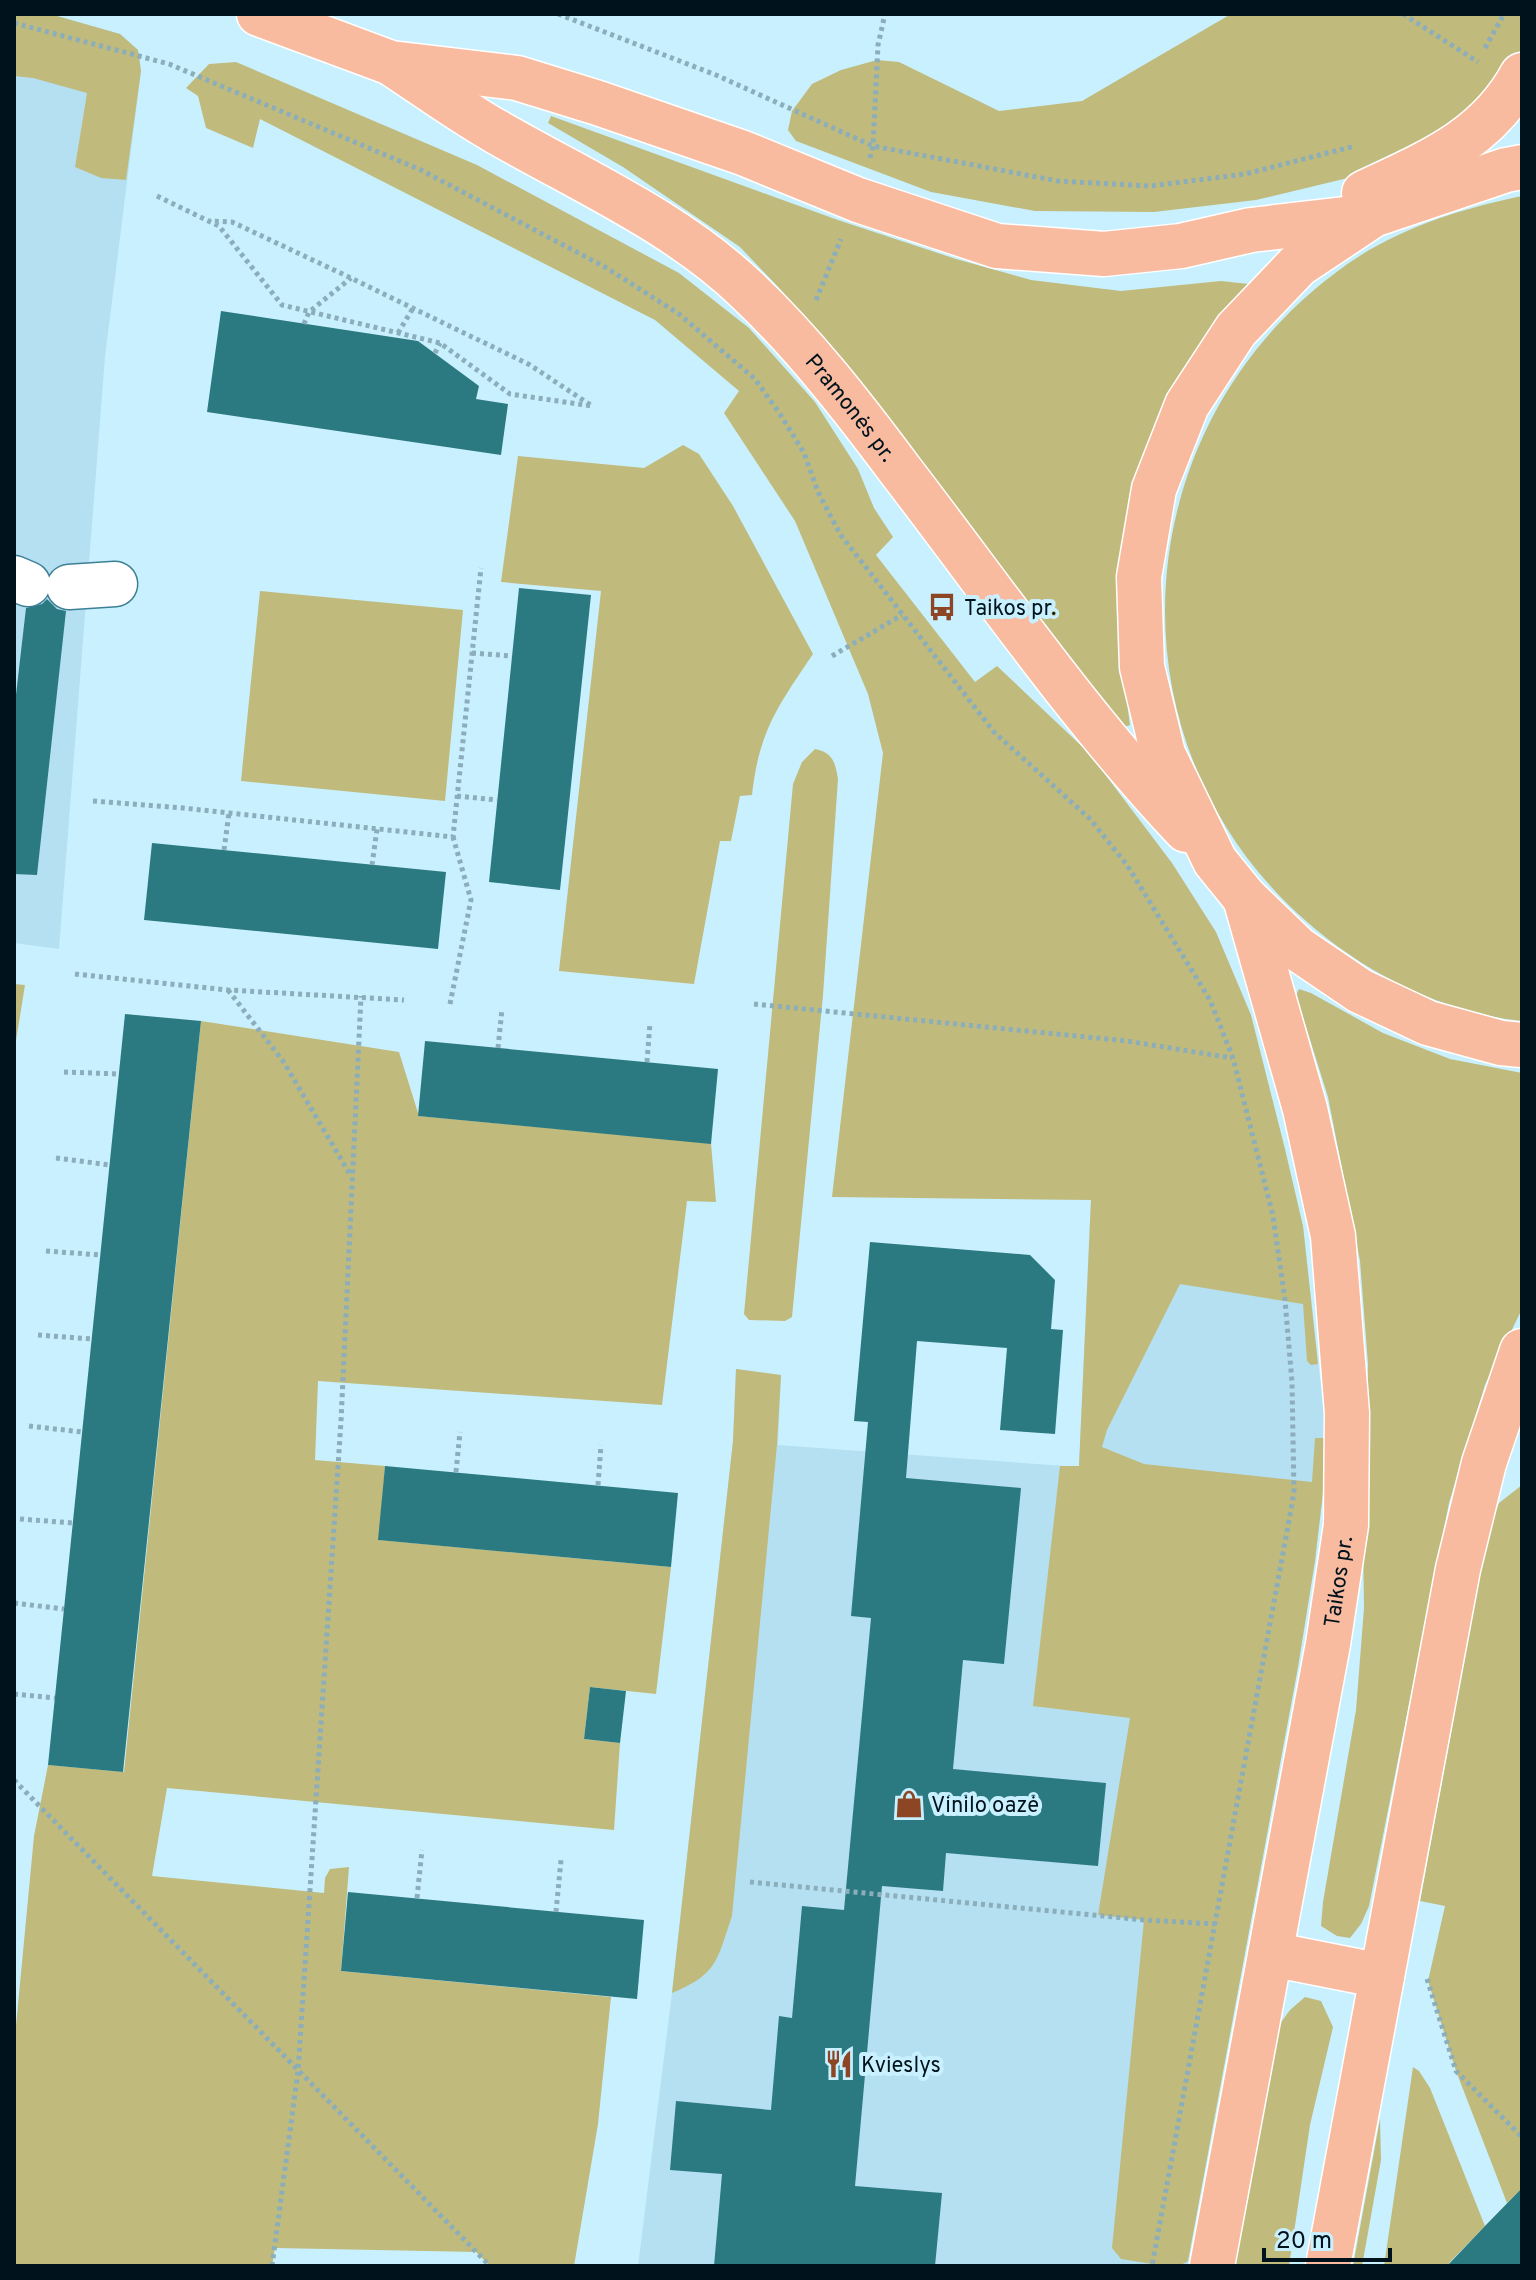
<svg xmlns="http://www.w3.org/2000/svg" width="1536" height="2280" font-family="Overpass,sans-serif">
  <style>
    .built { fill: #b5e0f1 }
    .green { fill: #c0bb7c }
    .building { fill: #2c7a81 }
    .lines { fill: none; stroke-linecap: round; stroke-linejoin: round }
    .minor-casing { stroke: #3d7f96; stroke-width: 47 }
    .major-casing { stroke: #fff; stroke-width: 47 }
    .path { stroke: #8cadba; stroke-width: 5; stroke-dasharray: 4 4; stroke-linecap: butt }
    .minor { stroke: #fff; stroke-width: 44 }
    .major { stroke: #f8bba0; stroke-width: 44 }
    .labels { text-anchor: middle; stroke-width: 8; stroke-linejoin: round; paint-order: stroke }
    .street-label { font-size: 22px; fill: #00121b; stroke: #c9f0ff }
    .poi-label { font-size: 22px; fill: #00121b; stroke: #c9f0ff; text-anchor: start }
  </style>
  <rect width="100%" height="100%" fill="#c9f0ff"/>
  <!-- built -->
  <g class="built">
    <polygon points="14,14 50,14 120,34 138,50 141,71 105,357 59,949 14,943"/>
    <polygon points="1091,1199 1303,1226 1328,1450 1315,1561 1298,1667 1187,2266 638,2266 672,1993 733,1441 736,1369 781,1375 778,1445 1079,1467"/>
  </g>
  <!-- green -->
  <g class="green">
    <polygon points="14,14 50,14 120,34 138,50 141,71 126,180 101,178 75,167 87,93 33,78 14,76"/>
    <polygon points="1231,14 1522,14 1522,47 1511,67 1483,102 1428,144 1352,177 1256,200 1154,212 1035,211 931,192 796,141 788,130 792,111 812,84 841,70 877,60 899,62 999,111 1082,101"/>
    <polygon points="236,62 477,165 679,273 749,328 815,402 858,469 874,508 893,537 876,555 975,682 997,666 1089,753 1172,863 1216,932 1251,1015 1285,1149 1303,1226 1318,1364 1311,1365 1307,1361 1303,1304 1180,1284 1107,1430 1102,1447 1144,1464 1312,1482 1315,1438 1326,1438 1328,1450 1315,1561 1298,1667 1188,2261 1179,2266 1164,2266 1121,2259 1112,2248 1144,1920 1098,1915 1130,1718 1033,1706 1060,1466 1079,1466 1091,1200 832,1197 883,753 868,694 795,521 724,413 739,391 655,320 260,119 253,148 206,128 198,96 186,88 209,64"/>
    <polygon points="551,116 838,220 956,259 1031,280 1121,291 1221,281 1249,284 1210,333 1160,411 1134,500 1122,662 1130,725 1124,727 1087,682 844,363 780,289 740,247 623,167 548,123"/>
    <path d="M1522,196v825c-79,-8 -157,-48 -216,-100 -201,-176 -183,-488 28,-647 55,-43 121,-64 188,-78z"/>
    <path d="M683,445l16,9 34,52 80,148c-35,52 -54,77 -61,141l-12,1 -9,45h-11l-26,143 -135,-13 42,-380 -100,-9 17,-126 126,12z"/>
    <polygon points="260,591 463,610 445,801 241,781"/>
    <path d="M815,749c18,4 20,13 23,30l-15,216 -31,322 -7,4 -36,-1 -5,-6 49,-530 9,-22z"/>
    <polygon points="14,984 25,985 14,1053"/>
    <polygon points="1299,989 1311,993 1383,1033 1450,1059 1522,1073 1522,1309 1485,1385 1449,1503 1369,1906 1361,1924 1350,1938 1337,1936 1321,1926 1323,1902 1356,1710 1364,1608 1363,1538 1368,1364 1360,1261 1328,1097 1296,995"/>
    <polygon points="201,1021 399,1052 419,1116 711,1143 716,1202 687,1201 662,1405 318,1381 315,1460 385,1466 379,1540 671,1567 656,1694 590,1687 584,1739 620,1743 614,1830 167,1788 152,1876 324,1893 325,1878 330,1869 349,1867 341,1971 611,1997 598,2124 574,2266 490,2266 476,2252 275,2248 272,2266 14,2266 14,2047 34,1836 48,1765 124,1772"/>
    <path d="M736,1369l45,6 -4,70 -45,471c-15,44 -14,58 -60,77l61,-552z"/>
    <polygon points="1522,1485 1522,2188 1507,2203 1456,2071 1428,1981 1445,1906 1420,1901 1488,1531 1499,1503"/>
    <polygon points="1305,1997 1321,2001 1333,2027 1310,2125 1289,2266 1235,2266 1279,2025 1290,2010"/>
    <polygon points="1413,2067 1419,2071 1430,2088 1485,2226 1449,2263 1452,2266 1384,2266"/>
    <polygon points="1380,2119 1381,2160 1362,2266 1353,2266"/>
  </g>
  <!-- building -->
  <g class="building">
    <polygon points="221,311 418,341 479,386 476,399 508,404 501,455 207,412"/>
    <polygon points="519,588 591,595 560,890 489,882"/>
    <polygon points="47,599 57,609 66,611 37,875 14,874 14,712 26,608 42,604"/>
    <polygon points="152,843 446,872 438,949 144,920"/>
    <polygon points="125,1014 201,1021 123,1772 48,1765"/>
    <polygon points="425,1041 718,1069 711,1144 418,1116"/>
    <polygon points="870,1242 1030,1255 1055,1280 1051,1329 1063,1330 1055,1434 1000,1430 1007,1348 917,1341 906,1478 1021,1488 1004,1664 963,1660 953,1769 1106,1783 1098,1866 946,1853 943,1891 882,1886 855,2186 942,2193 935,2266 714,2266 722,2174 670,2170 676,2101 771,2110 779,2016 792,2018 802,1906 844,1910 871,1618 851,1616 868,1422 854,1421"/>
    <polygon points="385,1466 678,1493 671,1567 378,1540"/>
    <polygon points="590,1687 626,1691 620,1743 584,1739"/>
    <polygon points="348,1892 644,1920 637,1999 341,1971"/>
    <polygon points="1522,2188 1522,2266 1447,2266 1485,2226"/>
  </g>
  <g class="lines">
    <defs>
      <g id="minor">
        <polyline points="14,578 28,584"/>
        <polyline points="69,587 115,584"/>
      </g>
      <g id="major">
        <polyline points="259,14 391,63 517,78 598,103 743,153 858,200 997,246 1104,254 1181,246 1251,230 1362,217"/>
        <path id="s1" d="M391,63c35,23 69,48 106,69 85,49 179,90 250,158 57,54 106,117 153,180 93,121 181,249 286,360"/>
        <polyline points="1522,167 1506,170 1373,215 1298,265 1236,330 1187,405 1154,489 1139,577 1142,667 1163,754 1215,861 1245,898 1298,949 1360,991 1428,1023 1501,1043 1522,1045"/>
        <path d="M1364,193c63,-30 123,-53 158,-118"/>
        <polyline points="1271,1954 1382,1976"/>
        <path id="s2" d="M1212,2266l116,-622 18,-119 1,-112 -14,-177 -28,-127 -60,-211"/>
        <polyline points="1328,2266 1458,1569 1484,1463 1522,1351"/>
      </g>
    </defs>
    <!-- minor casing -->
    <use href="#minor" class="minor-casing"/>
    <!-- major casing -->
    <use href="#major" class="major-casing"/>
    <!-- path -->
    <g class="path">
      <polyline points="558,14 716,75 873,146 1058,181 1150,186 1245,174 1355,146"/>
      <polyline points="1403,14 1478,62"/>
      <polyline points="14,23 169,64 421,170 605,267 679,314 755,379 780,414 804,453 818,492 840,534 994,732 1090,819 1127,865 1210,1000 1233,1058 1273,1216 1285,1300 1292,1382 1294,1493 1152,2266"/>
      <polyline points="1485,48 1504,14"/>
      <polyline points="870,158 873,146 878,45 885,14"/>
      <polyline points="157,196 219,226 282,305 440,343 510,394 592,406 530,365 351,278 232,222 208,221"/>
      <polyline points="816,300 841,239"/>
      <polyline points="304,324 309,312 351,278"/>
      <polyline points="398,333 413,308"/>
      <polyline points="435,353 440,343"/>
      <polyline points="472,653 512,656"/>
      <polyline points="832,656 902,615"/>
      <polyline points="457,796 497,800"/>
      <polyline points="93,801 183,808 453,837 481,568"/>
      <polyline points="224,850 229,813"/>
      <polyline points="372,865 377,829"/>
      <polyline points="75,974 228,990 404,1000"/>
      <polyline points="228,990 283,1061 351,1176"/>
      <polyline points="450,1004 471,900 453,837"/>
      <polyline points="754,1004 1127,1041 1232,1058"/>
      <polyline points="498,1048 502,1009"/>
      <polyline points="647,1062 650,1023"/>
      <polyline points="64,1072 119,1074"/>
      <polyline points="56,1158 110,1165"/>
      <polyline points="46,1251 101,1255"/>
      <polyline points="38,1335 92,1339"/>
      <polyline points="29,1426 82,1432"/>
      <polyline points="456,1472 460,1432"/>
      <polyline points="598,1485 601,1445"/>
      <polyline points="20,1519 73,1523"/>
      <polyline points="14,1603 64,1609"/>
      <polyline points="14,1694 55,1698"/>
      <polyline points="14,1780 490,2266"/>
      <polyline points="750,1882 1145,1920 1215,1924"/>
      <polyline points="417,1898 422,1850"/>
      <polyline points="556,1912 561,1860"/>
      <polyline points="1427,1979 1456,2071 1522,2137"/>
      <polyline points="272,2266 298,2071 341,1421 361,996"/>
    </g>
    <!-- minor -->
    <use href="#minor" class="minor"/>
    <!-- major -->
    <use href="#major" class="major"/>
  </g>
  <!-- icons -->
  <defs>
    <symbol id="bus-bare" viewBox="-9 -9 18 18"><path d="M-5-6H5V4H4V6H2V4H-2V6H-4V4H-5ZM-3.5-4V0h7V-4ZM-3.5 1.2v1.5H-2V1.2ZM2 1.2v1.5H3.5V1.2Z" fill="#8d4624" stroke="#c9f0ff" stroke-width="2.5" paint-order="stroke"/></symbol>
    <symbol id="shop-bare" viewBox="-9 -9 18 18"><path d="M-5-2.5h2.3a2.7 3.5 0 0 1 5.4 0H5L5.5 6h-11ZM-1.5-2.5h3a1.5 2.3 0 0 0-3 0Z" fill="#8d4624" stroke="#c9f0ff" stroke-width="2.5" paint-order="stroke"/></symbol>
    <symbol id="restaurant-bare" viewBox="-9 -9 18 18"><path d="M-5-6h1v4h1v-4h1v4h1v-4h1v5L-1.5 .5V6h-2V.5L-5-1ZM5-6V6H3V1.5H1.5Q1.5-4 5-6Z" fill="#8d4624" stroke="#c9f0ff" stroke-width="2.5" paint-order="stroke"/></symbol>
  </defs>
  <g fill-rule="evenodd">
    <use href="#bus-bare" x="922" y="587" width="40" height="40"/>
    <use href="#shop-bare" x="889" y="1784" width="40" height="40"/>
    <use href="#restaurant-bare" x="819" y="2044" width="40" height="40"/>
  </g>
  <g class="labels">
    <!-- street labels -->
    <g class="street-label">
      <text dy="8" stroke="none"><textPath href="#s1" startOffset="580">Pramonės pr.</textPath></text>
      <text dy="8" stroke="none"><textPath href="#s2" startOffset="696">Taikos pr.</textPath></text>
    </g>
    <!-- poi labels -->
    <g class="poi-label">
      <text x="964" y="615">Taikos pr.</text>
      <text x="931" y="1812">Vinilo oazė</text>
      <text x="861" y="2072">Kvieslys</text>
    </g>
  </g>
  <!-- border -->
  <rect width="1536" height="2280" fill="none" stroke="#00121b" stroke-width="32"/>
  <!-- scale -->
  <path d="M1264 2248v12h126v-12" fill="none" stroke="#00121b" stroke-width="4"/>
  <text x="1276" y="2248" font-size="24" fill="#00121b" stroke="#c9f0ff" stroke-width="6" paint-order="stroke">20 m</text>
</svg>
